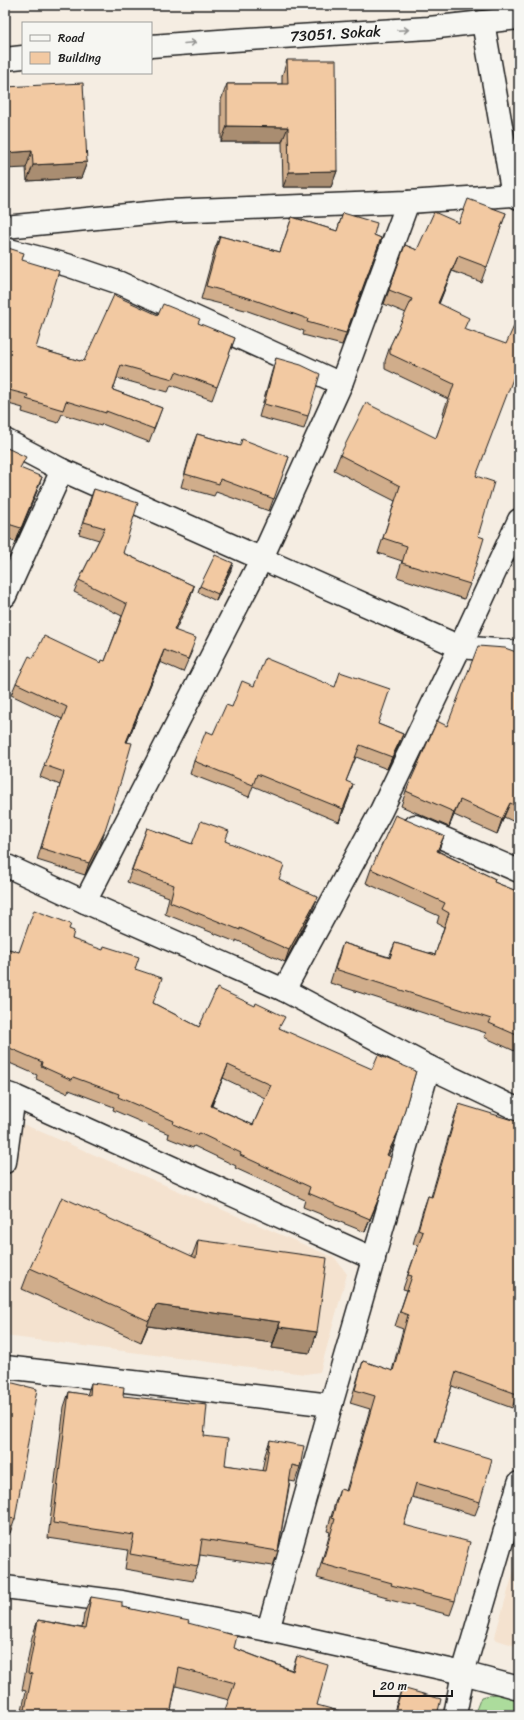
<svg xmlns="http://www.w3.org/2000/svg" width="524" height="1720" font-family="Sriracha,sans-serif">
  <style>
    .built { fill: #f4e2cf }
    .green { fill: #acdc9c; stroke: #647c5c }
    .lines { fill: none; stroke-linecap: round; stroke-linejoin: round }
    .minor-casing { stroke: #1c1c1c; stroke-width: 25 }
    .major-casing { stroke: #1c1c1c; stroke-width: 25 }
    .minor { stroke: #f6f6f2; stroke-width: 22 }
    .major { stroke: #f6f6f2; stroke-width: 22 }
    .wall { fill: #d0ad8b; stroke: #1c1c1c; fill-rule: evenodd }
    .shaded-wall { fill: #a98d71; stroke: #1c1c1c }
    .building { fill: #f2c9a2; stroke: #1c1c1c; fill-rule: evenodd }
    .oneway { stroke: #949492 }
    .labels { text-anchor: middle; stroke-width: 3; stroke-linejoin: round; paint-order: stroke }
    .street-label { font-size: 15px; fill: #1c1c1c; stroke: #f6f6f2 }
  </style>
  <rect width="100%" height="100%" fill="#f5ede2"/>
  <filter id="ink" filterUnits="userSpaceOnUse"><feTurbulence type="fractalNoise" baseFrequency=".025" numOctaves="2"/><feDisplacementMap in="SourceGraphic" scale="8" xChannelSelector="R" yChannelSelector="G"/><feConvolveMatrix kernelMatrix="1 2 1 2 8 2 1 2 1" color-interpolation-filters="sRGB"/></filter>
  <g filter="url(#ink)">
    <!-- built -->
    <g class="built">
      <polygon points="18,1122 335,1258 347,1274 320,1372 305,1374 5,1336 5,1208"/>
      <polygon points="519,1553 519,1647 494,1639"/>
    </g>
    <!-- green -->
    <polygon class="green" points="500,1693 519,1699 519,1715 474,1715 481,1697"/>
    <g class="lines">
      <defs>
        <g id="minor">
          <polyline points="483,22 513,195"/>
          <polyline points="5,227 168,211 408,202 513,195 519,198"/>
          <polyline points="5,249 67,265 120,283 341,384"/>
          <polyline points="5,440 62,470 460,647 519,652"/>
          <polyline points="5,596 62,470"/>
          <polyline points="415,826 519,871"/>
          <polyline points="5,865 85,902 284,990 429,1067 519,1110"/>
          <polyline points="85,902 261,560 341,384 408,202"/>
          <polyline points="284,990 381,811 460,647 519,520"/>
          <polyline points="5,1093 14,1096 374,1259"/>
          <polyline points="5,1162 14,1096"/>
          <polyline points="5,1367 331,1405"/>
          <polyline points="268,1630 331,1405 429,1067"/>
          <polyline points="455,1715 463,1673 519,1483"/>
        </g>
        <g id="major">
          <path id="s1" d="M151,46l82,-6 196,-12 90,-10"/>
          <polyline points="5,59 23,57"/>
          <polyline points="5,1587 122,1602 268,1630 463,1673 519,1688"/>
        </g>
      </defs>
      <!-- minor casing -->
      <use href="#minor" class="minor-casing"/>
      <!-- major casing -->
      <use href="#major" class="major-casing"/>
      <!-- minor -->
      <use href="#minor" class="minor"/>
      <!-- major -->
      <use href="#major" class="major"/>
    </g>
    <!-- wall -->
    <g class="wall">
      <polygon points="287,60 337,171 331,187 283,187 282,142 221,142 221,100 227,84 282,84 282,76"/>
      <polygon points="5,87 87,162 81,178 27,181 26,168"/>
      <polygon points="343,213 374,235 381,238 342,345 303,335 304,331 245,310 201,299 215,248 220,236 280,252 292,217 337,231"/>
      <polygon points="506,213 481,282 452,271 439,304 465,329 476,476 478,536 470,584 464,599 397,577 402,561 378,553 395,501 334,470 340,455 436,438 445,414 443,413 448,399 385,369 385,361 390,346 406,313 384,304 405,245 417,250 459,223"/>
      <polygon points="5,247 22,260 36,348 80,361 84,361 158,315 198,324 235,338 212,400 171,385 168,392 117,378 113,390 162,408 149,442 102,424 101,426 62,414 58,423 22,412 23,408 5,403"/>
      <polygon points="276,358 308,416 304,429 259,417 272,371"/>
      <polygon points="197,434 240,446 289,457 269,511 216,492 214,496 181,487 192,447"/>
      <polygon points="5,447 37,491 16,542 5,539"/>
      <polygon points="94,489 123,553 194,586 190,599 175,630 192,651 183,672 160,662 127,742 100,846 85,875 37,860 60,785 40,777 62,719 11,695 16,683 33,658 101,663 105,661 122,616 74,592 79,580 99,540 79,534 89,502"/>
      <polygon points="231,570 216,601 198,592 200,586"/>
      <polygon points="519,653 519,824 504,817 497,834 454,815 449,827 401,806 406,791 447,726"/>
      <polygon points="254,686 378,724 403,734 398,746 387,769 356,757 346,781 349,797 339,822 253,786 249,797 190,774 194,761 232,707"/>
      <polygon points="147,828 192,844 225,841 279,880 313,909 285,962 236,940 236,942 165,914 169,897 127,882"/>
      <polygon points="438,851 495,879 494,882 519,892 519,1053 484,1037 486,1033 330,983 338,957 343,943 389,957 395,943 435,955 444,927 437,923 439,916 366,883 371,869"/>
      <path d="M69,929l3,10 63,30 18,34 46,24 81,1 114,115 -6,13 -8,39 -15,37 -62,-25 2,-7 -70,-32 1,-2 -42,-20 -1,2 -25,-10 1,-4 -56,-24 1,-3 -45,-17 -2,3 -31,-14 1,-4 -32,-14v-113l14,4zM223,1078l42,20 -12,27 -41,-19z"/>
      <polygon points="459,1104 517,1128 519,1390 512,1408 452,1386 435,1442 480,1502 475,1515 412,1497 404,1525 455,1601 450,1615 386,1599 387,1597 317,1578 330,1532 327,1531 335,1503 340,1489 346,1491 370,1409 350,1403 363,1361 392,1371 403,1329 395,1326 407,1290 403,1289 418,1245 413,1244 423,1210 428,1196 431,1197 454,1118"/>
      <polygon points="198,1240 317,1332 310,1353 272,1348 273,1343 148,1326 141,1342 22,1289 30,1268 192,1256"/>
      <polygon points="5,1381 15,1519 10,1533 5,1532"/>
      <polygon points="91,1383 123,1396 204,1436 225,1465 262,1471 265,1455 270,1440 300,1467 295,1482 290,1481 278,1551 273,1566 200,1555 198,1566 193,1581 125,1569 128,1550 48,1538 64,1407 69,1392 87,1395"/>
      <polygon points="91,1597 122,1607 188,1623 234,1648 292,1670 297,1656 317,1705 229,1700 176,1686 170,1715 21,1715 26,1691 22,1690 32,1637 38,1620 82,1628 84,1614"/>
      <polygon points="402,1688 437,1715 393,1715 396,1705"/>
    </g>
    <!-- shaded-wall -->
    <g class="shaded-wall">
      <polygon points="227,126 288,127 282,142 221,142"/>
      <polygon points="32,151 26,168 5,169 5,153"/>
      <polygon points="87,162 81,178 27,181 33,165"/>
      <polygon points="337,171 331,187 283,187 289,172"/>
      <polygon points="458,256 452,271 433,318 438,303"/>
      <polygon points="42,477 37,491 16,542 21,528"/>
      <polygon points="233,563 231,570 216,601 218,594"/>
      <polygon points="194,586 190,599 170,642 174,630"/>
      <polygon points="164,650 160,662 122,754 126,742"/>
      <polygon points="403,734 398,746 387,769 392,757"/>
      <polygon points="353,784 349,797 339,822 343,809"/>
      <polygon points="460,800 454,815 449,827 454,812"/>
      <polygon points="510,803 504,817 497,834 502,819"/>
      <polygon points="104,833 100,846 85,875 89,863"/>
      <polygon points="444,836 439,850 432,865 437,851"/>
      <polygon points="318,897 313,909 285,962 289,950"/>
      <polygon points="228,1065 223,1078 206,1119 211,1106"/>
      <polygon points="399,1130 394,1143 383,1168 387,1155"/>
      <polygon points="380,1195 375,1208 365,1232 370,1219"/>
      <polygon points="156,1305 280,1322 273,1343 148,1326 141,1342 149,1321"/>
      <polygon points="279,1327 317,1332 310,1353 272,1348"/>
    </g>
    <!-- building -->
    <g class="building">
      <polygon points="287,60 336,60 337,171 289,172 288,127 227,126 227,84 288,84"/>
      <polygon points="83,83 87,162 33,165 32,151 5,153 5,87"/>
      <polygon points="468,199 506,213 487,267 458,256 438,303 469,318 464,329 506,344 519,315 519,363 476,476 494,482 478,536 484,538 470,584 402,563 407,546 383,538 400,486 340,455 366,403 436,438 450,399 449,399 454,384 390,354 390,346 412,299 389,290 405,245 417,250 434,212 459,223"/>
      <polygon points="343,213 377,223 374,235 381,238 346,333 307,322 308,319 249,298 206,286 220,236 280,252 292,217 337,231"/>
      <polygon points="5,247 24,253 22,260 59,271 36,348 80,361 81,360 84,361 114,295 158,315 163,304 200,319 198,323 235,338 217,387 176,372 173,379 121,365 113,390 162,408 154,429 106,411 106,413 66,401 63,410 26,399 28,395 5,389"/>
      <polygon points="276,358 301,365 320,374 308,416 264,404"/>
      <polygon points="197,434 240,446 242,439 289,457 274,499 220,479 219,484 185,474"/>
      <polygon points="5,447 26,457 20,468 42,477 21,528 5,523"/>
      <polygon points="94,489 138,503 123,553 194,586 174,630 196,638 188,659 164,650 126,742 132,743 121,781 104,833 89,863 41,848 64,772 44,765 67,707 16,683 29,656 33,658 44,636 101,663 102,660 105,661 127,604 79,580 105,528 84,522"/>
      <polygon points="215,555 233,563 218,594 200,586"/>
      <polygon points="478,646 505,648 519,653 519,807 510,803 502,819 460,800 454,812 406,791 437,721 447,726"/>
      <polygon points="265,658 335,687 340,672 390,689 378,724 403,734 392,757 360,745 346,781 353,784 343,809 257,774 253,785 194,761 206,731 213,734 226,705 232,707 242,681 254,686"/>
      <polygon points="395,815 444,836 437,851 495,879 494,882 519,892 519,1036 489,1023 491,1019 335,969 343,943 390,958 395,943 435,955 449,913 442,909 445,903 371,869"/>
      <polygon points="201,821 229,831 225,841 284,865 279,879 318,897 289,950 240,928 240,930 170,902 174,885 132,870 147,828 192,844"/>
      <path d="M34,910l37,14 -2,5 5,2 -2,8 31,11 1,-4 35,11 -4,12 27,9 -9,25 46,24 18,-39 38,18 1,-3 29,14 -6,11 93,41 6,-14 38,16 -17,59 -12,25 4,2 -11,38 -10,24 -62,-26 2,-6 -70,-32 1,-2 -42,-20 -1,2 -25,-11 1,-3 -56,-24 1,-3 -46,-17 -1,3 -31,-14 1,-4 -37,-16v-98l14,4zM228,1065l43,20 -18,40 -42,-19z"/>
      <polygon points="459,1104 519,1122 517,1128 519,1128 519,1390 517,1394 456,1372 435,1442 492,1459 480,1502 416,1483 404,1525 470,1542 455,1601 391,1585 392,1583 322,1564 335,1519 332,1518 340,1489 347,1491 375,1396 355,1390 363,1361 393,1371 408,1315 400,1312 412,1276 408,1275 423,1232 418,1230 428,1196 432,1197"/>
      <polygon points="62,1197 196,1258 198,1240 327,1258 317,1332 279,1327 280,1322 156,1305 149,1321 30,1268"/>
      <polygon points="5,1381 37,1389 15,1519 5,1517"/>
      <polygon points="91,1383 124,1387 123,1396 207,1405 204,1436 228,1439 225,1465 265,1471 270,1440 304,1446 300,1467 292,1465 278,1551 202,1539 198,1566 130,1554 134,1535 53,1523 69,1392 90,1395"/>
      <polygon points="91,1597 122,1602 122,1607 189,1621 188,1623 237,1636 234,1648 293,1671 297,1656 328,1665 317,1705 353,1715 223,1715 235,1683 179,1668 170,1715 24,1715 32,1674 28,1673 38,1620 85,1629"/>
      <polygon points="402,1688 441,1699 437,1715 394,1715"/>
    </g>
    <!-- one-way arrows -->
    <defs><path id="oneway-shaft" d="M-6 0H5M1.5-3L5.5 0L1.5 3" fill="none" stroke-width="1.6" stroke-linecap="round" stroke-linejoin="round"/></defs>
    <g class="oneway">
      <use href="#oneway-shaft" transform="translate(403 30) rotate(-3)"/>
      <use href="#oneway-shaft" transform="translate(190 43) rotate(-5)"/>
    </g>
  </g>
  <g class="labels">
    <!-- street labels -->
    <g class="street-label">
      <text dy="5" stroke="none"><textPath href="#s1" startOffset="185">73051. Sokak</textPath></text>
    </g>
  </g>
  <!-- margin -->
  <rect width="524" height="1720" fill="none" stroke="#f6f6f2" stroke-width="20"/>
  <rect x="10" y="10" width="504" height="1700" fill="none" stroke="#1c1c1c" stroke-width="1.5" filter="url(#ink)"/>
  <!-- legend -->
  <rect x="22" y="22" width="130" height="52" fill="#f6f6f2" stroke="#9f9f9c"/>
  <rect x="30" y="35" width="20" height="6" fill="#f6f6f2" stroke="#9f9f9c"/>
  <text x="58" y="42" font-size="12" fill="#1c1c1c">Road</text>
  <rect x="30" y="52" width="20" height="12" fill="#f2c9a2" stroke="#9f9f9c"/>
  <text x="58" y="62" font-size="12" fill="#1c1c1c">Building</text>
  <!-- scale -->
  <path d="M374 1690v6h78v-6" fill="none" stroke="#1c1c1c" stroke-width="2"/>
  <text x="380" y="1690" font-size="12" fill="#1c1c1c" stroke="#f6f6f2" stroke-width="3" paint-order="stroke">20 m</text>
</svg>
